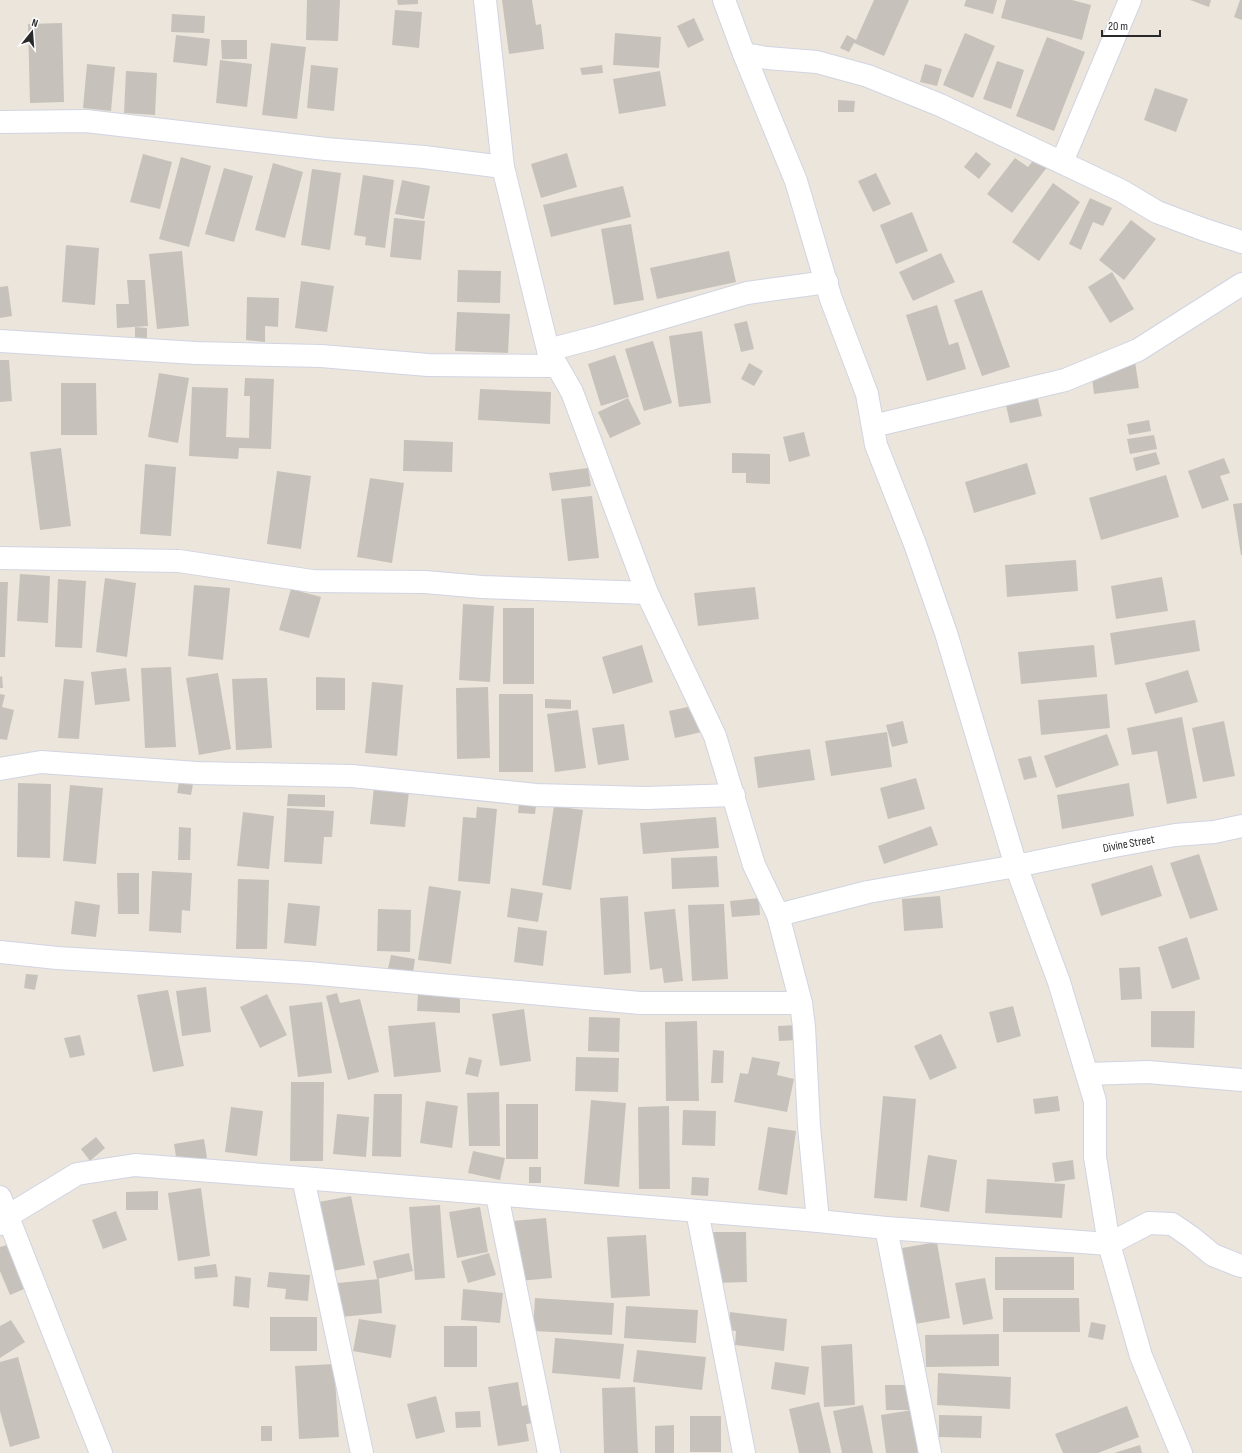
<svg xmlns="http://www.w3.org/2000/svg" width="1242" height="1453" font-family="'Sofia Sans Condensed',sans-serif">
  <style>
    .building { fill: #c6c2bb }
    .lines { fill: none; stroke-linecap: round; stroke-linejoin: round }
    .minor-casing { stroke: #d1d4e2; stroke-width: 24 }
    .minor { stroke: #fff; stroke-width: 22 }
    .labels { text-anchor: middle; stroke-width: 3.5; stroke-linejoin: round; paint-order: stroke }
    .street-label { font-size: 12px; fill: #292929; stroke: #fff }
  </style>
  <rect width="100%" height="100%" fill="#ebe5dc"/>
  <!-- building -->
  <g class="building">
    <polygon points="307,0 340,0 338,41 306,40"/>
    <polygon points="397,0 418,0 418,4 398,5"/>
    <polygon points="502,0 532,0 536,25 541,24 544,49 509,54"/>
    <polygon points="874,0 909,0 884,56 854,43 849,52 840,48 847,35 856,40"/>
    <polygon points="966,0 997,0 993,14 964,6"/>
    <polygon points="1006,0 1072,0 1091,5 1082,40 1001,18"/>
    <polygon points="1190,0 1211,0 1209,7"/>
    <polygon points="1240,0 1242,0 1242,20 1234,17"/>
    <polygon points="395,10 422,12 419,48 392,45"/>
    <polygon points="172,14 205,16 204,33 171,32"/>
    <polygon points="694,18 704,40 688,48 677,26"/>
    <polygon points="62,23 64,102 30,103 28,24"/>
    <polygon points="615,33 661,37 659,68 613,65"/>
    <polygon points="965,33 995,46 973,98 943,85"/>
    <polygon points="176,35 210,39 207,66 173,62"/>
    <polygon points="1047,37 1085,52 1054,131 1016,116"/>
    <polygon points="221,40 247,40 247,59 222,59"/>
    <polygon points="271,43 306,47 297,119 262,115"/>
    <polygon points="220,60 252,64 247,107 216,103"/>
    <polygon points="997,61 1024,70 1011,109 983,99"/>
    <polygon points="87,64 115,67 111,111 83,108"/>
    <polygon points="925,64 942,69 937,86 920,82"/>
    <polygon points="311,65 338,68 334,111 307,108"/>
    <polygon points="602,65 603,73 582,75 580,68"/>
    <polygon points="126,71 157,73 155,115 124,113"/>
    <polygon points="660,71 666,106 619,114 613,79"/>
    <polygon points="1155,88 1188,99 1176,132 1144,120"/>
    <polygon points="838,100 855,101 854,112 838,112"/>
    <polygon points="976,152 991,164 979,179 964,167"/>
    <polygon points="567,153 577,187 541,198 531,164"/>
    <polygon points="143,154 172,162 160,209 130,202"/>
    <polygon points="181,157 211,166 189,247 159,239"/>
    <polygon points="1036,157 1048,166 1012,213 987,194 1015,158 1028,167"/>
    <polygon points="273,163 303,172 285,238 255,230"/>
    <polygon points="224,168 253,176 234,242 205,234"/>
    <polygon points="312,169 341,173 330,250 301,245"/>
    <polygon points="876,173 891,204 873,212 858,181"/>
    <polygon points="363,175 394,180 385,248 365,245 366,237 354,235"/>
    <polygon points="402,180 430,186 424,219 395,214"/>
    <polygon points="1053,183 1080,202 1039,261 1012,242"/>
    <polygon points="623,186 631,217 551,237 543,205"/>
    <polygon points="1090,198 1112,208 1103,226 1093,222 1081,250 1069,244"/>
    <polygon points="912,212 928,251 896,264 880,225"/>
    <polygon points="394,218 425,221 421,260 390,257"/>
    <polygon points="1131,220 1156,239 1124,280 1099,260"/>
    <polygon points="631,224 644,300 614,305 601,229"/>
    <polygon points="66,245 99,248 95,305 62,302"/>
    <polygon points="182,251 189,326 157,329 149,254"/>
    <polygon points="729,251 736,282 657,299 650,268"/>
    <polygon points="941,253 955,282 913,301 899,272"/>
    <polygon points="458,270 501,271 500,303 457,302"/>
    <polygon points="1112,272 1134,309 1110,323 1088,287"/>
    <polygon points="127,280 145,280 148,326 117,328 116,304 129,304"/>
    <polygon points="301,281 334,286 327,332 295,328"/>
    <polygon points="8,286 12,316 0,318 0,287"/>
    <polygon points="982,290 1010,367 982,376 954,300"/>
    <polygon points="247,297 279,298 278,327 265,326 265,342 246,340"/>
    <polygon points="937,305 949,345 958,342 966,369 927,381 906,315"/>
    <polygon points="457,312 510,314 508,353 455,351"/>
    <polygon points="747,321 754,349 741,352 734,324"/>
    <polygon points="135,327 147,328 147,339 135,339"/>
    <polygon points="702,331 711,403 679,407 669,336"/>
    <polygon points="653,341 672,403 644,411 625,349"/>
    <polygon points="615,355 629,397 601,406 588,364"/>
    <polygon points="1134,355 1139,388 1094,394 1090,361"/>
    <polygon points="0,360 9,360 12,401 0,402"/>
    <polygon points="749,363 763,371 754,386 741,379"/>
    <polygon points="159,373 189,378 178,443 148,437"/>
    <polygon points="245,378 274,379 271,449 239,448 238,459 189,456 192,387 228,388 226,437 249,438 250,396 244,396"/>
    <polygon points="61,383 96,383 97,435 61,435"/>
    <polygon points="1035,386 1042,416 1010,423 1003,392"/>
    <polygon points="480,389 551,392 550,424 478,420"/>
    <polygon points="628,398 641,424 610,438 598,412"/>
    <polygon points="1149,420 1151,431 1129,435 1127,424"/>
    <polygon points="804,432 810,456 789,462 783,437"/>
    <polygon points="1154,435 1157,449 1130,454 1127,439"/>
    <polygon points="404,440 453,442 452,472 403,471"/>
    <polygon points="61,448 71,526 40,530 30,452"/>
    <polygon points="1156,452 1160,464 1136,471 1133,458"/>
    <polygon points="732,453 770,454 770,484 746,483 746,473 732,473"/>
    <polygon points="1224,458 1230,473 1220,476 1229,500 1202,509 1188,471"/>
    <polygon points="1027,463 1036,494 974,513 965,482"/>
    <polygon points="145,464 176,467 171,536 140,534"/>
    <polygon points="588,468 591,486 552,491 549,473"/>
    <polygon points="277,471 311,476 301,549 267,544"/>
    <polygon points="1166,475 1179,517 1101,540 1089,498"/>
    <polygon points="370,478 404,483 392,563 357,557"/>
    <polygon points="592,496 599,558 568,561 561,499"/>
    <polygon points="1242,503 1242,555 1241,555 1233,504"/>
    <polygon points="1076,560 1078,591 1007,597 1005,565"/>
    <polygon points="20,574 50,576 48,623 17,621"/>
    <polygon points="1162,577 1168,611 1116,619 1111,586"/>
    <polygon points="105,578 136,583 127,657 96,652"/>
    <polygon points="58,579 86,581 82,648 55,647"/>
    <polygon points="0,582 8,582 5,657 0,657"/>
    <polygon points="194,585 230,588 223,660 188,656"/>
    <polygon points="755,587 759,619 698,626 694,593"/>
    <polygon points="291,589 321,597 309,638 279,630"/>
    <polygon points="463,604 494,606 490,682 459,680"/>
    <rect x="503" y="608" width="31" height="76"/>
    <polygon points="1195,620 1200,651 1115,665 1110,633"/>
    <polygon points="642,645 653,682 613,694 602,657"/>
    <polygon points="1094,645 1097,677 1021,684 1018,652"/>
    <polygon points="171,667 176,747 145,748 141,668"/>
    <polygon points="126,668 130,701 95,705 91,672"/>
    <polygon points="1188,670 1198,702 1155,714 1145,683"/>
    <polygon points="218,673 231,749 199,755 186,678"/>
    <polygon points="2,676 3,688 0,688 0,677"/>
    <polygon points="316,677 345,678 345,710 316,710"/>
    <polygon points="267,678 272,748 236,750 232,679"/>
    <polygon points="64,679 84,681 79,739 58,738"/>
    <polygon points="372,682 403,685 397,756 365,753"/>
    <polygon points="488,687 490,758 457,759 456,688"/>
    <polygon points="0,694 5,695 2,707 14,710 7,740 0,739"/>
    <rect x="499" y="694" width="34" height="78"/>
    <polygon points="1107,694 1110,728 1041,735 1038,700"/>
    <polygon points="545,699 571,700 571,709 545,708"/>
    <polygon points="697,705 702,732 675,738 669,711"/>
    <polygon points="578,710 586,768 555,772 547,714"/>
    <polygon points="1182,717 1197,798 1167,804 1157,751 1132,755 1127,728"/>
    <polygon points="903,721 908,743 892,747 886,725"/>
    <polygon points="1224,721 1235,776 1203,782 1192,728"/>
    <polygon points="624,724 629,760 598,765 592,728"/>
    <polygon points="887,732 892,767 831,776 825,741"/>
    <polygon points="1107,734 1119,765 1056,788 1044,756"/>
    <polygon points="810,749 815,780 758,788 754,757"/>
    <polygon points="1031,756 1037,777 1024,780 1018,759"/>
    <polygon points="916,778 925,809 888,819 880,788"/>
    <polygon points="179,782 193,784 191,795 177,793"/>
    <polygon points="18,783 51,784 50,858 17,857"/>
    <polygon points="1129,783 1134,816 1062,829 1057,795"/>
    <polygon points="70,785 103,788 96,864 63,861"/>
    <polygon points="374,787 409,791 405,827 370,824"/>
    <polygon points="288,794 325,795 325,807 287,806"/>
    <polygon points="519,803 536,805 535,814 518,813"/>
    <polygon points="554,806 583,810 571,890 542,885"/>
    <polygon points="477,807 497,809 490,884 458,881 463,817 476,818"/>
    <polygon points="287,808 334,811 332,837 324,837 322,864 284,862"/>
    <polygon points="243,812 274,816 269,869 237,866"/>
    <polygon points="716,817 719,848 643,854 640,823"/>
    <polygon points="931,826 938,845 884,864 878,846"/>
    <polygon points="179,827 191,828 190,860 178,860"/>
    <polygon points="1199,854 1218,910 1190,919 1170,863"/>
    <polygon points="717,856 719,887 672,889 671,858"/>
    <polygon points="1152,865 1162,896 1101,916 1091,884"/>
    <polygon points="152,871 192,873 190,911 182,910 181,933 149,931"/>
    <polygon points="117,873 139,873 139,914 118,914"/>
    <polygon points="238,879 269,880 267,949 236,949"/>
    <polygon points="429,886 461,891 451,964 418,960"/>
    <polygon points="511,888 543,893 538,922 507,917"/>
    <polygon points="628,896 631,973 604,975 600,898"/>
    <polygon points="940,896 943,928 904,931 902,899"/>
    <polygon points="759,898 760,915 732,917 730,901"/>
    <polygon points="75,901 100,905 96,937 71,934"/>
    <polygon points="288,903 320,906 316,946 284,943"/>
    <polygon points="724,904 728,979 692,981 688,905"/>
    <polygon points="378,909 411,910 410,952 377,951"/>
    <polygon points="675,909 683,981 664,983 662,968 650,970 644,912"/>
    <polygon points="518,927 547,931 543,966 514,962"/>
    <polygon points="1187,937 1200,979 1172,989 1158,947"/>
    <polygon points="391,955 415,959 413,973 388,969"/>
    <polygon points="1140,967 1142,999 1121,1000 1119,968"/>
    <polygon points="26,974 38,975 35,990 24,988"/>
    <polygon points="206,987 211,1032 182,1036 176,991"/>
    <polygon points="168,990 184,1066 153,1072 137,995"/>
    <polygon points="337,993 340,1003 360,999 379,1072 348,1080 326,996"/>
    <polygon points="267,994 287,1035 260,1048 240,1007"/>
    <polygon points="418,994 460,997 460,1013 417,1011"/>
    <polygon points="322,1002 332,1073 298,1077 289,1006"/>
    <polygon points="1013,1006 1021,1036 997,1043 989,1012"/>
    <polygon points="524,1009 531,1061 500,1066 492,1014"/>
    <polygon points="1151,1011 1195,1011 1194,1048 1151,1047"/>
    <polygon points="589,1017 620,1018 619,1052 588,1051"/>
    <polygon points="697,1021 699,1101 666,1101 665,1022"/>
    <polygon points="435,1022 441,1072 394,1077 388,1026"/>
    <polygon points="797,1025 798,1040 779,1041 778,1026"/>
    <polygon points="941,1034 957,1068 930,1080 914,1046"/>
    <polygon points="80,1035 85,1055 70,1058 64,1038"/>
    <polygon points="713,1050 724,1051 723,1083 711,1083"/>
    <polygon points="469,1057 482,1060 478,1077 465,1074"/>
    <polygon points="576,1057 619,1058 618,1092 575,1091"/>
    <polygon points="752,1057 780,1062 777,1075 794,1079 787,1112 734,1102 740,1073 748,1074"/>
    <polygon points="291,1082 324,1082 323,1161 290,1161"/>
    <polygon points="499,1092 500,1146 469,1146 467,1093"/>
    <polygon points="374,1094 402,1094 401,1157 372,1156"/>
    <polygon points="883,1096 916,1099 907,1201 874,1198"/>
    <polygon points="1058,1096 1060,1111 1035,1114 1033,1099"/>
    <polygon points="591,1100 626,1103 619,1187 584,1184"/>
    <polygon points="426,1101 458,1106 452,1148 420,1143"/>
    <rect x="506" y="1104" width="32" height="55"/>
    <polygon points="669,1106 670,1189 639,1189 638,1107"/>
    <polygon points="231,1107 263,1111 257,1156 225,1152"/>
    <polygon points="683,1110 716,1111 715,1146 682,1145"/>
    <polygon points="337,1114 369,1117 366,1157 333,1154"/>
    <polygon points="768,1127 796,1131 787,1195 758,1190"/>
    <polygon points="96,1137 105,1148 90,1161 81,1149"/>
    <polygon points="204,1139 207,1158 177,1163 174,1144"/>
    <polygon points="473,1151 505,1158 500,1180 468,1173"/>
    <polygon points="928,1155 957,1160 949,1212 920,1207"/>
    <polygon points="1073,1160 1075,1179 1055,1182 1052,1163"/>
    <rect x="529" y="1167" width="12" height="16"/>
    <polygon points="692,1177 709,1178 708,1196 691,1195"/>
    <polygon points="987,1179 1065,1184 1062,1218 985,1213"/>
    <polygon points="201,1188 210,1256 178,1261 168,1193"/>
    <polygon points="158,1191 158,1210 126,1210 126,1192"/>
    <polygon points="351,1196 365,1265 333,1271 319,1202"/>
    <polygon points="440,1205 445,1278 415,1280 409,1207"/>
    <polygon points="480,1207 488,1252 457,1258 449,1212"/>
    <polygon points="116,1211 127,1240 103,1249 92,1220"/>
    <polygon points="546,1218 552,1278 519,1281 512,1221"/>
    <polygon points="712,1232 746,1232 747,1282 714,1283"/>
    <polygon points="646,1235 650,1296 611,1298 607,1237"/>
    <polygon points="937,1242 950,1318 915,1324 902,1248"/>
    <polygon points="7,1245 24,1289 10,1295 0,1271 0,1247"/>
    <polygon points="409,1253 413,1271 377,1279 373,1261"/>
    <polygon points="489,1253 496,1275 468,1283 461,1261"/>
    <rect x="995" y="1257" width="79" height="33"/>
    <polygon points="216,1264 218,1277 195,1279 194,1267"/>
    <polygon points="269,1272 310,1275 308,1301 285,1299 286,1289 267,1287"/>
    <polygon points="235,1276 251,1278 249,1308 233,1306"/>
    <polygon points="985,1278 993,1319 963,1325 955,1283"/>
    <polygon points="379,1279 382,1313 341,1317 338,1283"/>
    <polygon points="463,1289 503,1293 500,1323 461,1320"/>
    <polygon points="535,1298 614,1303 612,1335 533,1331"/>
    <polygon points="1003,1298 1079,1298 1080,1332 1003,1332"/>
    <polygon points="626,1306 698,1310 696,1343 624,1338"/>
    <polygon points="730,1312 787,1319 784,1351 735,1345 736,1331 728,1330"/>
    <rect x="270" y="1317" width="47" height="34"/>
    <polygon points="359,1319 396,1325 391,1358 353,1351"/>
    <polygon points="11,1320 25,1342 0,1358 0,1326"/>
    <polygon points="1091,1322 1106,1325 1103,1340 1088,1337"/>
    <rect x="444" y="1326" width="33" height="41"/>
    <polygon points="999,1334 999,1366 926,1367 925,1335"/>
    <polygon points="555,1338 624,1344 620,1379 552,1373"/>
    <polygon points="852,1344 855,1405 824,1407 821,1346"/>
    <polygon points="637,1350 706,1357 702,1390 633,1382"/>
    <polygon points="18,1357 40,1438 10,1447 0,1411 0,1362"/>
    <polygon points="775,1362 809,1367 805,1395 771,1389"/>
    <polygon points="334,1364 339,1437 299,1439 295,1366"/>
    <polygon points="938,1373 1011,1377 1010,1409 937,1405"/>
    <polygon points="518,1382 522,1406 532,1404 535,1423 526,1424 529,1441 498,1446 488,1387"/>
    <polygon points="885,1385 910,1385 911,1410 886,1410"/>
    <polygon points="635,1387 638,1453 604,1453 602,1388"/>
    <polygon points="436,1396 445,1432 416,1439 407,1404"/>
    <polygon points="819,1402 831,1453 799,1453 789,1409"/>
    <polygon points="863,1405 873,1453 842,1453 833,1411"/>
    <polygon points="1127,1406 1139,1437 1098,1453 1063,1453 1055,1434"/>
    <polygon points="912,1410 918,1453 886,1453 881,1415"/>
    <polygon points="480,1411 481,1427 456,1428 455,1412"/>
    <polygon points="939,1415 982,1416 981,1438 939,1437"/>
    <rect x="690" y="1416" width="31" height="36"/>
    <polygon points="674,1425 674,1453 655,1453 655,1426"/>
    <rect x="261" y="1426" width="11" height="15"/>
    <polygon points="1140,1445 1142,1453 1114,1453"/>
  </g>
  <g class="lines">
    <defs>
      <g id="minor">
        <polyline points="485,0 503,167 548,350 572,392 647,593 715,736 754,865 778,915 801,1003"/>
        <polyline points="724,0 744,54 796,181 831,299 867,394 876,445 915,544 946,633 1016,866 1059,982 1095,1101 1095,1157 1109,1244 1141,1356 1181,1453"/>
        <polyline points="744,54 767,58 817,62 868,76 940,105 1122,191 1157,212 1205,230 1242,242"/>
        <polyline points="0,122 86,121 326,149 424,157 503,167"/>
        <polyline points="1062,162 1130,0"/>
        <polyline points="0,341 196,353 321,356 428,365 556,366"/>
        <polyline points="548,350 594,338 747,293 827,282"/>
        <polyline points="873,426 1065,380 1138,350 1242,284"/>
        <polyline points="0,558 179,561 312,581 425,582 482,587 647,593"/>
        <polyline points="0,769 41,762 197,773 352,776 536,795 646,798 734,795"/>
        <path id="s1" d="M778,915l90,-23 148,-26 98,-20 61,-11 39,-3 28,-6"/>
        <polyline points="0,952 57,958 308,973 640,1003 801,1003 804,1027 809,1126 818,1221"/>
        <polyline points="1087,1074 1148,1072 1242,1080"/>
        <polyline points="303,1178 362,1453"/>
        <polyline points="497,1195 549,1453"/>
        <polyline points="0,1197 101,1453"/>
        <polyline points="697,1211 744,1453"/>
        <polyline points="0,1224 8,1216 77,1174 135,1165 303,1178 818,1221 886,1228 1109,1244 1149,1223 1172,1224 1191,1237 1213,1255 1238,1265 1242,1266"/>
        <polyline points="886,1228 930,1453"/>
      </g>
    </defs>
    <!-- minor casing -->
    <use href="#minor" class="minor-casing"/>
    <!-- minor -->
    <use href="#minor" class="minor"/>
  </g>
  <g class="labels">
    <!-- street labels -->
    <g class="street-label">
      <text dy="4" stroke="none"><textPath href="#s1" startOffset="358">Divine Street</textPath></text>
    </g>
  </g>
  <!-- north arrow -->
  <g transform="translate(32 32) rotate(17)" stroke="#ffffff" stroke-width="3" paint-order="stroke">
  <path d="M0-3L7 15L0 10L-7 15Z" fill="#292929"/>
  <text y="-6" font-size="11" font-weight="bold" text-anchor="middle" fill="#292929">N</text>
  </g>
  <!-- scale -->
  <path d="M1102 30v6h58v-6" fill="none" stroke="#292929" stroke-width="2"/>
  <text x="1108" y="30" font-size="12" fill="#292929" stroke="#ffffff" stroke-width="3" paint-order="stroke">20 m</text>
</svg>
